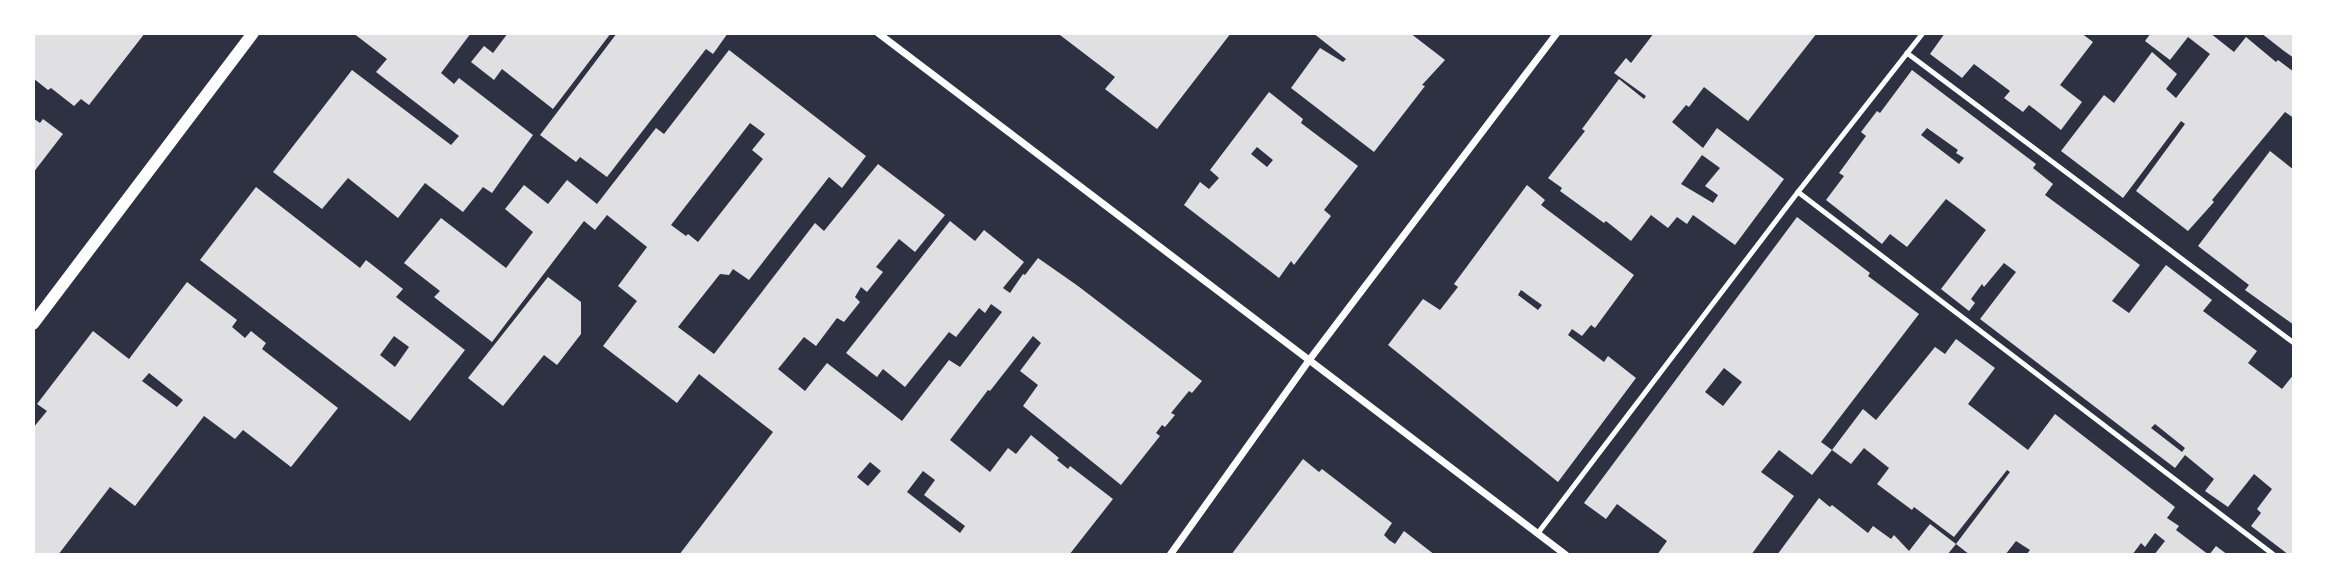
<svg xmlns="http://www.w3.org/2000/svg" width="2327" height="588" font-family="'Times New Roman',serif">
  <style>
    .building { fill: #e0e0e3; fill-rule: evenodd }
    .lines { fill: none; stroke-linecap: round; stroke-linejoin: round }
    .service { stroke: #fff; stroke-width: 5 }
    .minor { stroke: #fff; stroke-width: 7 }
    .tertiary { stroke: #fff; stroke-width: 12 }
  </style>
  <rect width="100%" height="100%" fill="#2d3142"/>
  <!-- building -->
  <g class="building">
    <polygon points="33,33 145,33 89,105 81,99 74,106 51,88 48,90 33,78"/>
    <polygon points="353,33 471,33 441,73 454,84 459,78 533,135 492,193 483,187 463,212 425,183 398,218 348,178 322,209 273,172 352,70 451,145 459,136 376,72 387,59"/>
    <polygon points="508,33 611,33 553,109 502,69 494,80 471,62 484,46 493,53"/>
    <polygon points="617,33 728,33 713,54 706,49 607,177 580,157 576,162 540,135"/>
    <polygon points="1061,33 1231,33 1157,129 1105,89 1115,77 1060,35"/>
    <polygon points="1313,33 1410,33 1445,60 1422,85 1425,86 1374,152 1291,88 1320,48 1343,62 1346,59"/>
    <path d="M1654,33h163l-69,88 -44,-34 -15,20 -3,-2 -14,17 31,26 14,-20 67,51 -49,66 -42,-30 -6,9 -10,-7 -9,11 -17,-13 -20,26 -25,-20 -2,2 -44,-32 2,-3 -14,-10 37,-47 -3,-2 37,-50 25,20 2,-3 -32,-23 12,-15 5,5zM1702,155l18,13 -15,18 13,9 -5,8 -32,-19z"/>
    <polygon points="1945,33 2081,33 2093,42 2060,85 2082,102 2061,130 2029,105 2023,112 2004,98 2010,91 1974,64 1962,78 1930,54"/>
    <polygon points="2151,33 2210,33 2234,52 2246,37 2276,62 2278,60 2294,72 2294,118 2285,112 2212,200 2214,202 2188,231 2136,191 2185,124 2181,121 2123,198 2061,151 2104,95 2114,103 2152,52 2177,74 2166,89 2176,98 2210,54 2188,37 2170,60 2145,41"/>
    <polygon points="2261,33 2294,33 2294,58 2284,51"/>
    <path d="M729,50l137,106 -24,32 -13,-11 -80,103 -16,-11 -4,6 -9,-1 -42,53 36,27 101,-131 9,8 54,-67 67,51 -30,37 -16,-13 -23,28 7,5 -16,20 -6,-5 -6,10 5,5 -16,20 -7,-4 -21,28 -12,-9 -26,32 27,22 22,-28 75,58 47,-61 11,7 42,-55 -11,-8 -6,9 -6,-5 -23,29 -7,-5 -44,55 -22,-18 -6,8 -31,-24 104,-132 25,20 9,-11 40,32 -21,26 7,5 13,-19 2,1 13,-17 40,28 124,95 -10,12 -3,-2 -18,22 4,2 -10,12 -3,-2 -6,8 4,3 -39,49 -98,-79 15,-21 -18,-14 21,-28 -8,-7 -43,55 -2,-1 -38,50 40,32 18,-24 8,6 15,-19 28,23 -2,2 11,9 2,-3 43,33 -44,56h-390l94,-123 -74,-58 -22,29 -74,-57 34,-45 -19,-15 29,-39 -40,-32 -12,15 -11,-9 -92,121 -58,-45 6,-6 -36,-28 37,-45 65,50 27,-36 -28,-23 19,-24 24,19 19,-24 30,24 59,-76 8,6zM750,123l15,11 -13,16 11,9 -65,83 -10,-8 -2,2 -15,-11zM870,462l11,9 -13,15 -11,-9zM923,471l12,9 -11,15 41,31 -5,7 -53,-41z"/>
    <path d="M1912,70l124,94 -3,4 20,16 -8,11 95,70 -28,36 17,12 37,-48 46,35 -9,11 54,40 -9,12 34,26 12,-15v181h-5l-38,-29 10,-13 -4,-4 15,-20 -18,-15 -26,33 -23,-16 9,-12 -29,-24 -10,13 -195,-149 36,-47 -12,-9 -20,24 -2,-3 -11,15 4,4 -6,8 -28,-22 45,-59 -24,-19 -16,-12 -39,48 -17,-13 -8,10 -56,-44 18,-24 -5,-3 27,-37 -5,-4 16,-21 3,2zM1927,128l31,22 -2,3 8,5 -5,6 -38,-29zM2155,424l30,24 -3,4 -31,-24z"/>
    <path d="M1269,92l34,27 -2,4 57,43 -34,44 7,6 -37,49 -3,-4 -12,17 -95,-73 16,-23 9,7 10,-11 -9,-8zM1257,147l16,13 -6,7 -16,-13z"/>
    <polygon points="33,118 40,123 43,119 63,134 33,173"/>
    <polygon points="2270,151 2294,170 2294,325 2245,290 2249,285 2198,246"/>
    <path d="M1527,185l18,15 -4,5 93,70 -39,53 -4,-3 -9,11 -10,-7 -4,6 36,27 4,-6 28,22 -78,104 -170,-137 35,-46 17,11 18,-23 -4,-3zM1521,290l21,15 -4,5 -20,-15z"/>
    <path d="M256,187l104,81 6,-8 37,29 -7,8 69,53 -55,71 -210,-161zM394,336l15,11 -14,20 -15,-12z"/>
    <path d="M1797,217l73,56 -2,3 51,38 -98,128 11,8 31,-41 13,11 59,-73 10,7 11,-15 39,29 -27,36 60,46 27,-36 120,93 -8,11 12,8 -3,4 33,25 7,-9 12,9h-74l11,-14 -10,-8 -10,14 -4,-4 -9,12h-106l4,-5 -14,-9 -11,14h-35l-14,-11 54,-72 -3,-2 -53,67 -40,-30 -2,3 -35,-26 12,-16 -25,-20 -13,16 -19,-14 -20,25 -33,-25 -18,22 33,24 -43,59h-94l10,-14 -50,-37 -11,15 -22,-16zM1724,368l18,14 -19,24 -18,-14z"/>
    <polygon points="548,277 581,302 581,334 557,365 544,355 503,406 468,378"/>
    <path d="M187,282l50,38 -5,7 13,11 6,-7 15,12 -4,6 76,59 -47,59 -48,-37 -8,9 -31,-23 -69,90 -25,-19 -52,68h-25v-127l14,-17 -10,-7 56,-73 36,28zM149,373l34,27 -6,7 -35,-26z"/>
    <polygon points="1303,459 1319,472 1322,469 1392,523 1384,535 1389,540 1395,544 1404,531 1435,555 1231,555"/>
    <polygon points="1819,498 1830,507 1832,505 1868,533 1873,526 1891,539 1894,535 1909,551 1930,524 1956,544 1947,555 1777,555"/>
  </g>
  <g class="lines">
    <!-- service -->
    <g class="service">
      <polyline points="1907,53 2294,343"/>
      <polyline points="1798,192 2274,555"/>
      <polyline points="1538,533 1798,192 1923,33"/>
    </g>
    <!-- minor -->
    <g class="minor">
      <polyline points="878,33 1566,555"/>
      <polyline points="1170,555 1310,359 1557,33"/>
    </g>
    <!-- tertiary -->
    <polyline class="tertiary" points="33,324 253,33"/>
  </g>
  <!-- border -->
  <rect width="2327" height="588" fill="none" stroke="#ffffff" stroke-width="70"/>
</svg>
